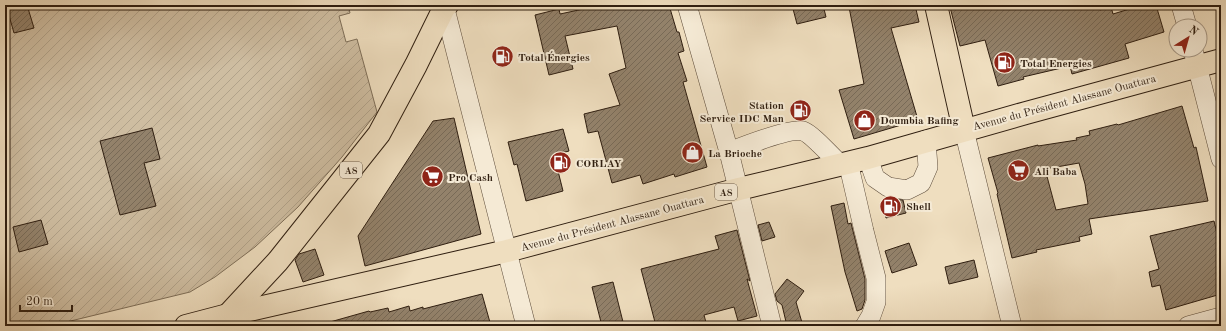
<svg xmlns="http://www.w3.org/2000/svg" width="1226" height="331" font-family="'Old Standard TT',serif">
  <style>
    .garden { fill: url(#garden-furrows); stroke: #7e6e58 }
    .building { fill: url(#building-hatch); stroke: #2f1e10; fill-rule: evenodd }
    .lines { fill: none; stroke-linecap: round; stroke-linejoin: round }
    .minor-casing { stroke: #5f4e3c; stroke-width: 20 }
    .major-casing { stroke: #2f1e10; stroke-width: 24 }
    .minor { stroke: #f5ead5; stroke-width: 19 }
    .major { stroke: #efdebf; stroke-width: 22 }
    .labels { text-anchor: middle; stroke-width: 4; stroke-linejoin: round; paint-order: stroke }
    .shield { fill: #f5ead5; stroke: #6a5b4b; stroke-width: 1 }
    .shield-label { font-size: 10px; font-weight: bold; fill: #2f1e10 }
    .poi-label { font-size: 11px; font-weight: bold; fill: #2f1e10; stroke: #f5ead5; text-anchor: start }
    .street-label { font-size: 11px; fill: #2f1e10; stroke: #f5ead5 }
  </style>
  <defs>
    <pattern id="garden-furrows" width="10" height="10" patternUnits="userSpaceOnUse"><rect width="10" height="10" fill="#cebda1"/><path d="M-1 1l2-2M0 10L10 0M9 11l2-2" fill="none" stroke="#b1a28a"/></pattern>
    <pattern id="building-hatch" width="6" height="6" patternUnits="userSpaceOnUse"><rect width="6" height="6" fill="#93826b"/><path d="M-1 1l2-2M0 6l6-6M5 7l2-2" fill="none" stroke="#786a57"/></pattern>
  </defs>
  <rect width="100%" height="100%" fill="#efdebf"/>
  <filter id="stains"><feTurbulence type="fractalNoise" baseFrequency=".005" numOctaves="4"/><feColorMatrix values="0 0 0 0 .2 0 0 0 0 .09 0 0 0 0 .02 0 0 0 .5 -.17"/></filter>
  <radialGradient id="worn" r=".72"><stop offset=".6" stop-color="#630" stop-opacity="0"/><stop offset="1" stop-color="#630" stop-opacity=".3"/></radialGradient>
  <!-- garden -->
  <polygon class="garden" points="5,5 348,5 350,13 339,16 346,42 357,39 377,112 342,157 298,207 255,247 215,277 190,292 50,326 5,326"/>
  <!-- building -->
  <g class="building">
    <polygon points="6,5 27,5 34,28 14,33"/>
    <polygon points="602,5 669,5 677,32 679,32 684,51 678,53 687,81 683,82 707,167 675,177 674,174 643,184 640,175 612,183 598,131 588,133 584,114 620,105 609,74 626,68 617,26 565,36 573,69 549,75 535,15 559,9 560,14"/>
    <polygon points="792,5 823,5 826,17 797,24"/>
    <polygon points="860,5 915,5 919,22 891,28 918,120 854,139 839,90 864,84 849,7"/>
    <polygon points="958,5 1099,5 1100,10 1111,7 1113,14 1143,5 1156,5 1164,32 1125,44 1129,58 1072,74 1070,66 1023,77 1024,79 998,86 985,40 960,46 950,7"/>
    <path d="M1182,106l12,42 2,-1 12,54 -119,18 3,15 -13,3 1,4 -44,9 1,2 -25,6 -15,-64 1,-1 -10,-35 50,-13v1l39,-6 -1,-2 14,-3 -1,-4 28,-7 1,1zM1079,163l6,21 3,20 -32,6 -11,-41z"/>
    <polygon points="454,118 481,234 365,266 358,236 433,121"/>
    <polygon points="152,128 160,159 144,163 156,206 120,215 100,141"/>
    <polygon points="563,129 569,151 554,155 563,191 526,201 517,164 514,165 508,142"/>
    <polygon points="892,199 903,200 906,213 886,218 882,201"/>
    <polygon points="844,203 848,224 851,223 865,279 865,300 862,309 857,311 845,272 831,206"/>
    <polygon points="41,220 48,244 19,252 13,227"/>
    <polygon points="1214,221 1221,250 1221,294 1166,310 1160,285 1152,287 1149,272 1159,269 1150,236"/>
    <polygon points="769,222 775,237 762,241 758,225"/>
    <polygon points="737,230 750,281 747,279 757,316 738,321 734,307 704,315 707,326 656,326 641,269 719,249 715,236"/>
    <polygon points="909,243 917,265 892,273 885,251"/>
    <polygon points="315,249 324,275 303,282 295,260 299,254"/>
    <polygon points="974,260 978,277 949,284 945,267"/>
    <polygon points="787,279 804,291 796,302 803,326 787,326 782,305 777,301 775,294"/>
    <polygon points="613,282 624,326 602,326 592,287"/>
    <polygon points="482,294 491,326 330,326 330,322 369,311 370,312 388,308 389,312 409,306 410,311 423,307 423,309"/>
  </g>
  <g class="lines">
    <defs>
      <g id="minor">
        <polyline points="444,5 526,326"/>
        <polyline points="687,5 729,152 772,326"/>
        <polyline points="1181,5 1187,26"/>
        <polyline points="1193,50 1221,159"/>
        <polyline points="964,130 1012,326"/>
        <path d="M729,152c15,-6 60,-24 74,-21 9,3 29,26 37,33"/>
        <polyline points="868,158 875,178 888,187 907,190 921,183 928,167 926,140"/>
        <polyline points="848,162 864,231 876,278 876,302 871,316 865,326"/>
        <polyline points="1188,326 1221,317"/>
      </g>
      <g id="major">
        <polyline points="936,5 964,130"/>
        <polyline points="228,315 278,261 379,134 416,65 445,6 447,5"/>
        <polyline points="186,326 228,315 507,251 739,189 868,158 1026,113 1221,60"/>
      </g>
    </defs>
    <!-- minor casing -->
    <use href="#minor" class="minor-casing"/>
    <!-- major casing -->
    <use href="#major" class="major-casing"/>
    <!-- minor -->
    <use href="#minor" class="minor"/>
    <!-- major -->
    <use href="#major" class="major"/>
  </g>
  <!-- icons -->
  <defs>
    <symbol id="fuel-disc" viewBox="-11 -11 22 22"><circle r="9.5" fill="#8f2418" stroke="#f5ead5"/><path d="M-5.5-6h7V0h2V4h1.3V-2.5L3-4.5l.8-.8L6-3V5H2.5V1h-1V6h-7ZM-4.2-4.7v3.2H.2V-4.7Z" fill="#fff"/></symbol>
    <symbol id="shop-disc" viewBox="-11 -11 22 22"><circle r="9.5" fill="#8f2418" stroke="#f5ead5"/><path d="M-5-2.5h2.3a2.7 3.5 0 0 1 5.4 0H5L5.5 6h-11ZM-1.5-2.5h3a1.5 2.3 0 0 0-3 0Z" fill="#fff"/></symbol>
    <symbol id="supermarket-disc" viewBox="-11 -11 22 22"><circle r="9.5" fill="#8f2418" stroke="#f5ead5"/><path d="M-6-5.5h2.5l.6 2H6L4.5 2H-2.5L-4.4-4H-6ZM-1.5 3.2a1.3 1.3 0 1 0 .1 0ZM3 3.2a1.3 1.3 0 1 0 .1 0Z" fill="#fff"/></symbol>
  </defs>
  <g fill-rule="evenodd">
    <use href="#fuel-disc" x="490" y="44" width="25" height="25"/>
    <use href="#fuel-disc" x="992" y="50" width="25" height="25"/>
    <use href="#fuel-disc" x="788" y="98" width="25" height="25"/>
    <use href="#shop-disc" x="852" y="108" width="25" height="25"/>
    <use href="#shop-disc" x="680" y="140" width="25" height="25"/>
    <use href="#fuel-disc" x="548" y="150" width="25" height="25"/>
    <use href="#supermarket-disc" x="1006" y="158" width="25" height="25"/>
    <use href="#supermarket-disc" x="420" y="164" width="25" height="25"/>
    <use href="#fuel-disc" x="878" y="194" width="25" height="25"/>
  </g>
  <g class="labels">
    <!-- shield labels -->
    <g class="shield">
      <rect x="340" y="162" width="22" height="16" rx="3"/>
      <rect x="715" y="184" width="22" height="16" rx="3"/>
    </g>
    <g class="shield-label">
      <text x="351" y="174">A8</text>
      <text x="726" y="196">A8</text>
    </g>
    <!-- poi labels -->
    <g class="poi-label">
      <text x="518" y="61">Total Énergies</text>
      <text x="1020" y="67">Total Energies</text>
      <text x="784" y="109" text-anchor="end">Station<tspan x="784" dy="13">Service IDC Man</tspan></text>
      <text x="880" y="124">Doumbia Bafing</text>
      <text x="708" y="157">La Brioche</text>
      <text x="576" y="167">CORLAY</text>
      <text x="1034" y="175">Ali Baba</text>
      <text x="448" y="181">Pro Cash</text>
      <text x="906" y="210">Shell</text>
    </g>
    <!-- street labels -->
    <g class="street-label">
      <text transform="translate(1064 102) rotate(-15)" y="4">Avenue du Président Alassane Ouattara</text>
      <text transform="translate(612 223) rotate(-15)" y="4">Avenue du Président Alassane Ouattara</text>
    </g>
  </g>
  <!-- margin -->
  <rect width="1226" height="331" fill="none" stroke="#efdebf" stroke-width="20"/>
  <rect x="6" y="6" width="1214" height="319" fill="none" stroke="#2f1e10" stroke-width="2"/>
  <rect x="10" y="10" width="1206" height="311" fill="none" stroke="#2f1e10"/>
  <!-- north arrow -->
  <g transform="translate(1188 38) rotate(37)"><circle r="19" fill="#f5ead5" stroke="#a69886"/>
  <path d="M0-3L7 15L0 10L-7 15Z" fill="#8f2418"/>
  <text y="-6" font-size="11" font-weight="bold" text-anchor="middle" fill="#2f1e10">N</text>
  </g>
  <!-- scale -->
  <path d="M20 305v6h52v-6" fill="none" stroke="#2f1e10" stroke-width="2"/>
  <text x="26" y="305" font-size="12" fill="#2f1e10" stroke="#f5ead5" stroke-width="3" paint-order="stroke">20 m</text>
  <rect width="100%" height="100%" filter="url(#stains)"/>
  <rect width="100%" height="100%" fill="url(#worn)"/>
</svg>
